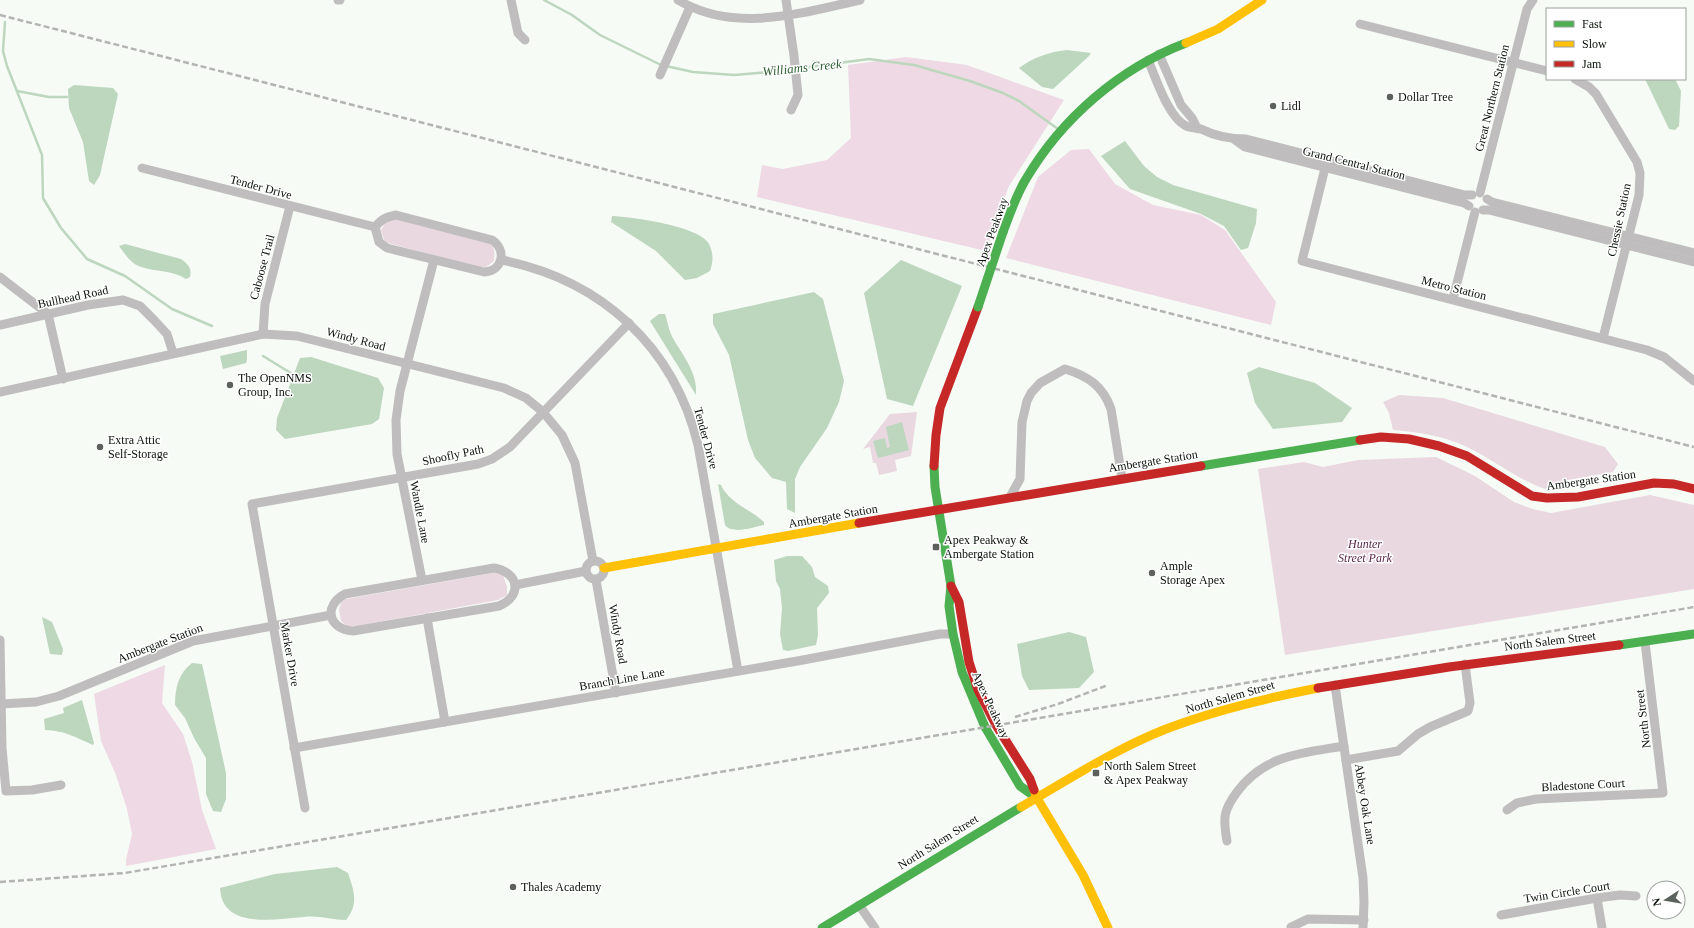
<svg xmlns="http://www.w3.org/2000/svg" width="1694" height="928" font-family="'Times New Roman',serif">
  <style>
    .green { fill: #ead8e1 }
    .forest { fill: #eed9e4 }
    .water { fill: #bdd6be }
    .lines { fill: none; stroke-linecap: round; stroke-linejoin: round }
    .stream { stroke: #bdd6be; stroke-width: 2.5 }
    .street { stroke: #c0bdbe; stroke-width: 9 }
    .fast { stroke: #4caf50; stroke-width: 9 }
    .slow { stroke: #ffc107; stroke-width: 9 }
    .jam { stroke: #c62828; stroke-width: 9 }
    .rail { stroke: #b3b4b2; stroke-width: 2.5; stroke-dasharray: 6 3; stroke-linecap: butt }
    .fast-bridge { stroke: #4caf50; stroke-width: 9 }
    .poi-dot { fill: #5b625b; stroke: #fff; stroke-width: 1.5 }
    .labels { text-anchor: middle; stroke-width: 3; stroke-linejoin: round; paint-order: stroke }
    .poi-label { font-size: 12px; fill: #071007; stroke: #fff; text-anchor: start }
    .street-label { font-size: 12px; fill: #071007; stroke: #fff }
    .park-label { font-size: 12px; font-style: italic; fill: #5d294a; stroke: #fff }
    .water-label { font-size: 13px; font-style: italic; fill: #2e5f33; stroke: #fff }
  </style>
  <rect width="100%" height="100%" fill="#f6fbf6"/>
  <!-- green -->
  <g class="green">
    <path d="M396,219l91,23c8,5 8,10 7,19l-8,6h-8l-90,-24 -4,-3 -3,-10 5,-8z"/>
    <path d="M1399,395l44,3 162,49 13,17 -5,8 -56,10 -12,7c-29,-10 -52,-30 -80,-43 -22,-10 -47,-14 -72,-16l-4,-17 -6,-11z"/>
    <polygon points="917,412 911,456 895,460 897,471 879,475 876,463 873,463 870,447 863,449 890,414"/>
    <polygon points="1436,457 1475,476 1514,502 1533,509 1551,513 1650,495 1694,505 1694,589 1285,655 1258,469 1304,462 1323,467 1358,460"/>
    <polygon points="498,572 503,575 507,587 507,595 498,600 357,626 347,626 341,621 339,610 341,602 346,599"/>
  </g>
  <!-- forest -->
  <g class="forest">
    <polygon points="906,57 967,65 1064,100 1009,186 986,251 757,197 762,165 783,169 827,160 851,138 848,65"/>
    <polygon points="1089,149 1115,184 1153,205 1201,215 1225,230 1276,302 1271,325 1006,258 1038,177 1071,150"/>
    <polygon points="165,665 162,703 183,734 192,762 202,810 216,849 126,866 126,860 132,834 127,809 116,775 101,741 94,694"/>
  </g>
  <!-- water -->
  <g class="water">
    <path d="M1067,50l24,3 -2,3 -36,33 -11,-2 -23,-19c15,-11 30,-16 48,-18z"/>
    <polygon points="1645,79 1675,79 1681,91 1679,126 1675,130 1669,129"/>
    <polygon points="74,85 113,88 118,94 100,175 94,185 89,181 83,142 69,108 68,89"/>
    <polygon points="1125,141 1144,166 1157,177 1173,185 1257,209 1256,223 1248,248 1241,250 1224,226 1201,214 1130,189 1101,156"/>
    <path d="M612,216c20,1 88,10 97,28 5,10 4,18 1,27l-13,7 -12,2 -29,-29 -45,-29z"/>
    <path d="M125,244l56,15c7,5 11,9 9,18l-4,2c-14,-9 -30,-7 -45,-12 -10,-3 -16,-13 -22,-21z"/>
    <polygon points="901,260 962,286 913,406 887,399 864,293"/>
    <polygon points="814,292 823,299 844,381 839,402 827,428 800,467 795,479 795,513 787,509 786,482 772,478 755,458 748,440 729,355 713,324 713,314"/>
    <path d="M659,314h6c3,9 4,18 9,26 10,17 24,34 22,55l-46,-74z"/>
    <polygon points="247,350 247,360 246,363 223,369 220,356"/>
    <polygon points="311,357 378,378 384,388 379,419 372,424 285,439 276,430 277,418 300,358"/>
    <polygon points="1259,367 1315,383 1352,408 1342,422 1273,429 1255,403 1247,373"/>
    <polygon points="902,422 909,450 878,458 873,441 885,438 887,448 890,447 886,427"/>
    <path d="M718,484l3,1c8,18 29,24 43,37v3c-10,2 -32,10 -39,0z"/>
    <polygon points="787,556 802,556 812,567 815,577 828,586 829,593 817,608 818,635 816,645 788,651 783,650 780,634 782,609 780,589 776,581 774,560"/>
    <polygon points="42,617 52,622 63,649 62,655 50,654"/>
    <polygon points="1069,632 1086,637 1094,672 1079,688 1029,690 1022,676 1017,644"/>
    <path d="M192,663l10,1 24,109v26l-5,13 -8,-1 -7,-17v-36l-12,-20 -9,-20 -10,-13c0,-17 3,-31 17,-42z"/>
    <path d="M82,700l12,43 -1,2c-18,-8 -27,-14 -48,-15l-1,-11 20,-6 -1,-5z"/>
    <path d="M337,867l11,6c6,18 11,31 -2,47 -15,0 -28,-5 -42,-3 -35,3 -82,11 -84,-29l55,-14z"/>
  </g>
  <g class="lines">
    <!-- stream -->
    <g class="stream">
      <polyline points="544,0 572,15 600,35 661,65"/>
      <polyline points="5,22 3,51 7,66 42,155 43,198 61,228 87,259 125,276 172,309 212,326"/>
      <polyline points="666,66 693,72 734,75 771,72 869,59 914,65 970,81 1003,93 1019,101 1058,129"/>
      <polyline points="17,91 49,97 67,97"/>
      <polyline points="263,356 294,375"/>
    </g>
    <!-- street -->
    <g class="street">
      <polyline points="338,0 340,0"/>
      <polyline points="511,0 518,33 525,40"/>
      <path d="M678,0c56,34 123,13 182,0"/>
      <polyline points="786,0 794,56 798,95 791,110"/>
      <polyline points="1360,24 1547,71"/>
      <polyline points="1159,54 1181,105 1192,118 1197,128"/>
      <path d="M1148,60c8,18 20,57 38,66 4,2 10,2 15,3 14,7 30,10 45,10l219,56h7"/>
      <polyline points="660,75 690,7"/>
      <polyline points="1575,79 1589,87 1596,94 1631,152 1637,162 1640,173 1639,195 1603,338"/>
      <polyline points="1234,139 1245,147 1464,203 1469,206"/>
      <polyline points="1327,160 1302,261 1647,350 1664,357 1694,381"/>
      <polyline points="142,168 375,227"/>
      <polyline points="1480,193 1527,9 1533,0"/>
      <polyline points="1487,199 1492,202 1694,253"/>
      <polyline points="1483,210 1489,210 1694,262"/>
      <path d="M396,215l96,25c15,10 11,31 -8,32l-97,-24 -8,-6 -4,-15c7,-8 11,-10 21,-12z"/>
      <path d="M502,260c99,20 172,86 196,185l40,226"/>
      <polyline points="0,277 48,314 63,379"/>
      <polyline points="1453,299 1475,212"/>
      <polyline points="0,325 88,305 123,300 140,306 154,320 167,334 173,353"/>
      <polyline points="263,334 265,304 290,206"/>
      <polyline points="0,392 263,334 297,336 504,388 526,398 543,412 562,435 575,463 593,561"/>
      <path d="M1010,497l10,-18 2,-57 5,-21 4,-8 9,-10 25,-14c23,7 38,17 46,40l11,69"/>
      <circle cx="595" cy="570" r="9"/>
      <path d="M494,568c25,4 29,28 5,38l-146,25c-25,-2 -30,-25 -8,-37z"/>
      <polyline points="422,580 397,454 396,420 400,391 434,260"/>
      <polyline points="596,580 616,693"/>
      <polyline points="515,585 586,571"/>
      <polyline points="427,618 445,722"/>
      <polyline points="0,640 2,748 6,791 32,790 61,785"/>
      <polyline points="1335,685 1363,878 1364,902 1363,928"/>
      <polyline points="1,704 36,702 59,696 193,641 331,615"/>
      <polyline points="294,748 803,660 940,634 953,634"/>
      <polyline points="1346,760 1398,751 1418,734 1430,727 1468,711 1470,703 1465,664"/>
      <polyline points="305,808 252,504 478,464 492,459 510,447 629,323"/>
      <polyline points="1507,810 1517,803 1536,799 1663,793 1645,642"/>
      <path d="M1227,841c-4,-23 -4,-30 10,-49 27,-37 65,-39 107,-46"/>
      <polyline points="1597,898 1602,928"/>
      <polyline points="859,905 875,928"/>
      <polyline points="1501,915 1597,898 1620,895 1636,896"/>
      <polyline points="1291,927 1308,919 1364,920"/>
    </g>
    <!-- fast -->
    <g class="fast">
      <path d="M1003,232c7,-18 13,-37 23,-53 36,-61 94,-111 160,-136"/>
      <polyline points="934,466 935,487 951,586 949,606 953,634 962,672 985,727 1020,786 1037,798"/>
      <polyline points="1201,466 1360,440"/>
      <polyline points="1619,645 1694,634"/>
      <polyline points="822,928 1021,807"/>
    </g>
    <!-- slow -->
    <g class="slow">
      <polyline points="1186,43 1218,29 1262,0"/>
      <polyline points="604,568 859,523"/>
      <polyline points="1034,790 1037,798 1083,875 1108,928"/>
      <path d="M1021,807c47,-27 94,-58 145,-78 49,-19 101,-31 152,-41"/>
    </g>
    <!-- jam -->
    <g class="jam">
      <polyline points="1360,440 1381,437 1409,439 1439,446 1467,456 1532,496 1547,498 1578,497 1654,483 1674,484 1694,489"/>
      <polyline points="934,466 936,435 940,408 978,307"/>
      <polyline points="859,523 1201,466"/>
      <polyline points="951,586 959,602 969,662 978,690 996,725 1030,779 1034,790"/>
      <polyline points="1318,688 1449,667 1619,645"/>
    </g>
    <!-- rail -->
    <g class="rail">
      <polyline points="0,15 1694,447"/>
      <polyline points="1015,717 1058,704 1108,685"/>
      <polyline points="0,882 125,873 1694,607"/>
    </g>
    <!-- fast-bridge -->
    <polyline class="fast-bridge" points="978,307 1003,232"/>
  </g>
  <!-- markers -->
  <g class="poi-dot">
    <circle cx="1390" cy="97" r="4"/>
    <circle cx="1273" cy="106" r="4"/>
    <circle cx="230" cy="385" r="4"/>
    <circle cx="100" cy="447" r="4"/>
    <rect x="932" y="543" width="8" height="8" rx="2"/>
    <circle cx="1152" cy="573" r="4"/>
    <rect x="1092" y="769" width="8" height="8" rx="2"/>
    <circle cx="513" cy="887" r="4"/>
  </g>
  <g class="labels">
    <!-- poi labels -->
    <g class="poi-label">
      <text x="1398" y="101">Dollar Tree</text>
      <text x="1281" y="110">Lidl</text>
      <text x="238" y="382">The OpenNMS<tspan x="238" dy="14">Group, Inc.</tspan></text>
      <text x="108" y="444">Extra Attic<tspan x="108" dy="14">Self-Storage</tspan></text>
      <text x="944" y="544">Apex Peakway &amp;<tspan x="944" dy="14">Ambergate Station</tspan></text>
      <text x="1160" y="570">Ample<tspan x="1160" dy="14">Storage Apex</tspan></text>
      <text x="1104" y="770">North Salem Street<tspan x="1104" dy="14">&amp; Apex Peakway</tspan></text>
      <text x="521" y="891">Thales Academy</text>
    </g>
    <!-- street labels -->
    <g class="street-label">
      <text transform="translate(1492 98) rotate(-76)" y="4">Great Northern Station</text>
      <text transform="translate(1354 163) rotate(14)" y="4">Grand Central Station</text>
      <text transform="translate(261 187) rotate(15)" y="4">Tender Drive</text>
      <text transform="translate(1619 220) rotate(-78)" y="4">Chessie Station</text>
      <text transform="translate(992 232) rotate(-70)" y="4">Apex Peakway</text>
      <text transform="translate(262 267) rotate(-75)" y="4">Caboose Trail</text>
      <text transform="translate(1454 288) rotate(14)" y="4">Metro Station</text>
      <text transform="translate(73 297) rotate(-12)" y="4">Bullhead Road</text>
      <text transform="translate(356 339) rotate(15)" y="4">Windy Road</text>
      <text transform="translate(706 438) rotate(75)" y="4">Tender Drive</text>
      <text transform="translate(453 455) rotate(-12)" y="4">Shoofly Path</text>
      <text transform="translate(1153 461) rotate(-9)" y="4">Ambergate Station</text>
      <text transform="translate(1591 480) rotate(-8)" y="4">Ambergate Station</text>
      <text transform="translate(420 512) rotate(79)" y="4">Wandle Lane</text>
      <text transform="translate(833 516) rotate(-10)" y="4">Ambergate Station</text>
      <text transform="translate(618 634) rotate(80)" y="4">Windy Road</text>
      <text transform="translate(1550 641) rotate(-7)" y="4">North Salem Street</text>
      <text transform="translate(160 643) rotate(-21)" y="4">Ambergate Station</text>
      <text transform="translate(290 654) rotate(80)" y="4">Marker Drive</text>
      <text transform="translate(622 679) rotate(-10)" y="4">Branch Line Lane</text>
      <text transform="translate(1230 697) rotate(-16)" y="4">North Salem Street</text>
      <text transform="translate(991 705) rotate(65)" y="4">Apex Peakway</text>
      <text transform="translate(1643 719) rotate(-97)" y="4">North Street</text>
      <text transform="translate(1583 785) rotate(-3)" y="4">Bladestone Court</text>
      <text transform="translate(1365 804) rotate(81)" y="4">Abbey Oak Lane</text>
      <text transform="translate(938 842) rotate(-32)" y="4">North Salem Street</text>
      <text transform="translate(1567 892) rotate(-9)" y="4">Twin Circle Court</text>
    </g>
    <!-- park labels -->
    <g class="park-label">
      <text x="1365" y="548">Hunter<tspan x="1365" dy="14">Street Park</tspan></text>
    </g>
    <!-- water labels -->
    <g class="water-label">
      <text transform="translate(802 67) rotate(-6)" y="5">Williams Creek</text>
    </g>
  </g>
  <!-- legend -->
  <rect x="1546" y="8" width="140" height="72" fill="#ffffff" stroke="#9c9f9c"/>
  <rect x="1554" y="21" width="20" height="6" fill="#4caf50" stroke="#9c9f9c"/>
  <text x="1582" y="28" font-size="12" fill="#071007">Fast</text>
  <rect x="1554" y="41" width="20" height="6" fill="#ffc107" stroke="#9c9f9c"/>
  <text x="1582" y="48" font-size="12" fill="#071007">Slow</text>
  <rect x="1554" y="61" width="20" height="6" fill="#c62828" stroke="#9c9f9c"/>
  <text x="1582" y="68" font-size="12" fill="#071007">Jam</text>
  <!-- north arrow -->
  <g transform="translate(1666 900) rotate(258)"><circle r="19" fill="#ffffff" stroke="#9c9f9c"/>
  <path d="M0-3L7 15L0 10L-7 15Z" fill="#5b625b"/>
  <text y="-6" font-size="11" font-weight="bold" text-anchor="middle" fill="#071007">N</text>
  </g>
</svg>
